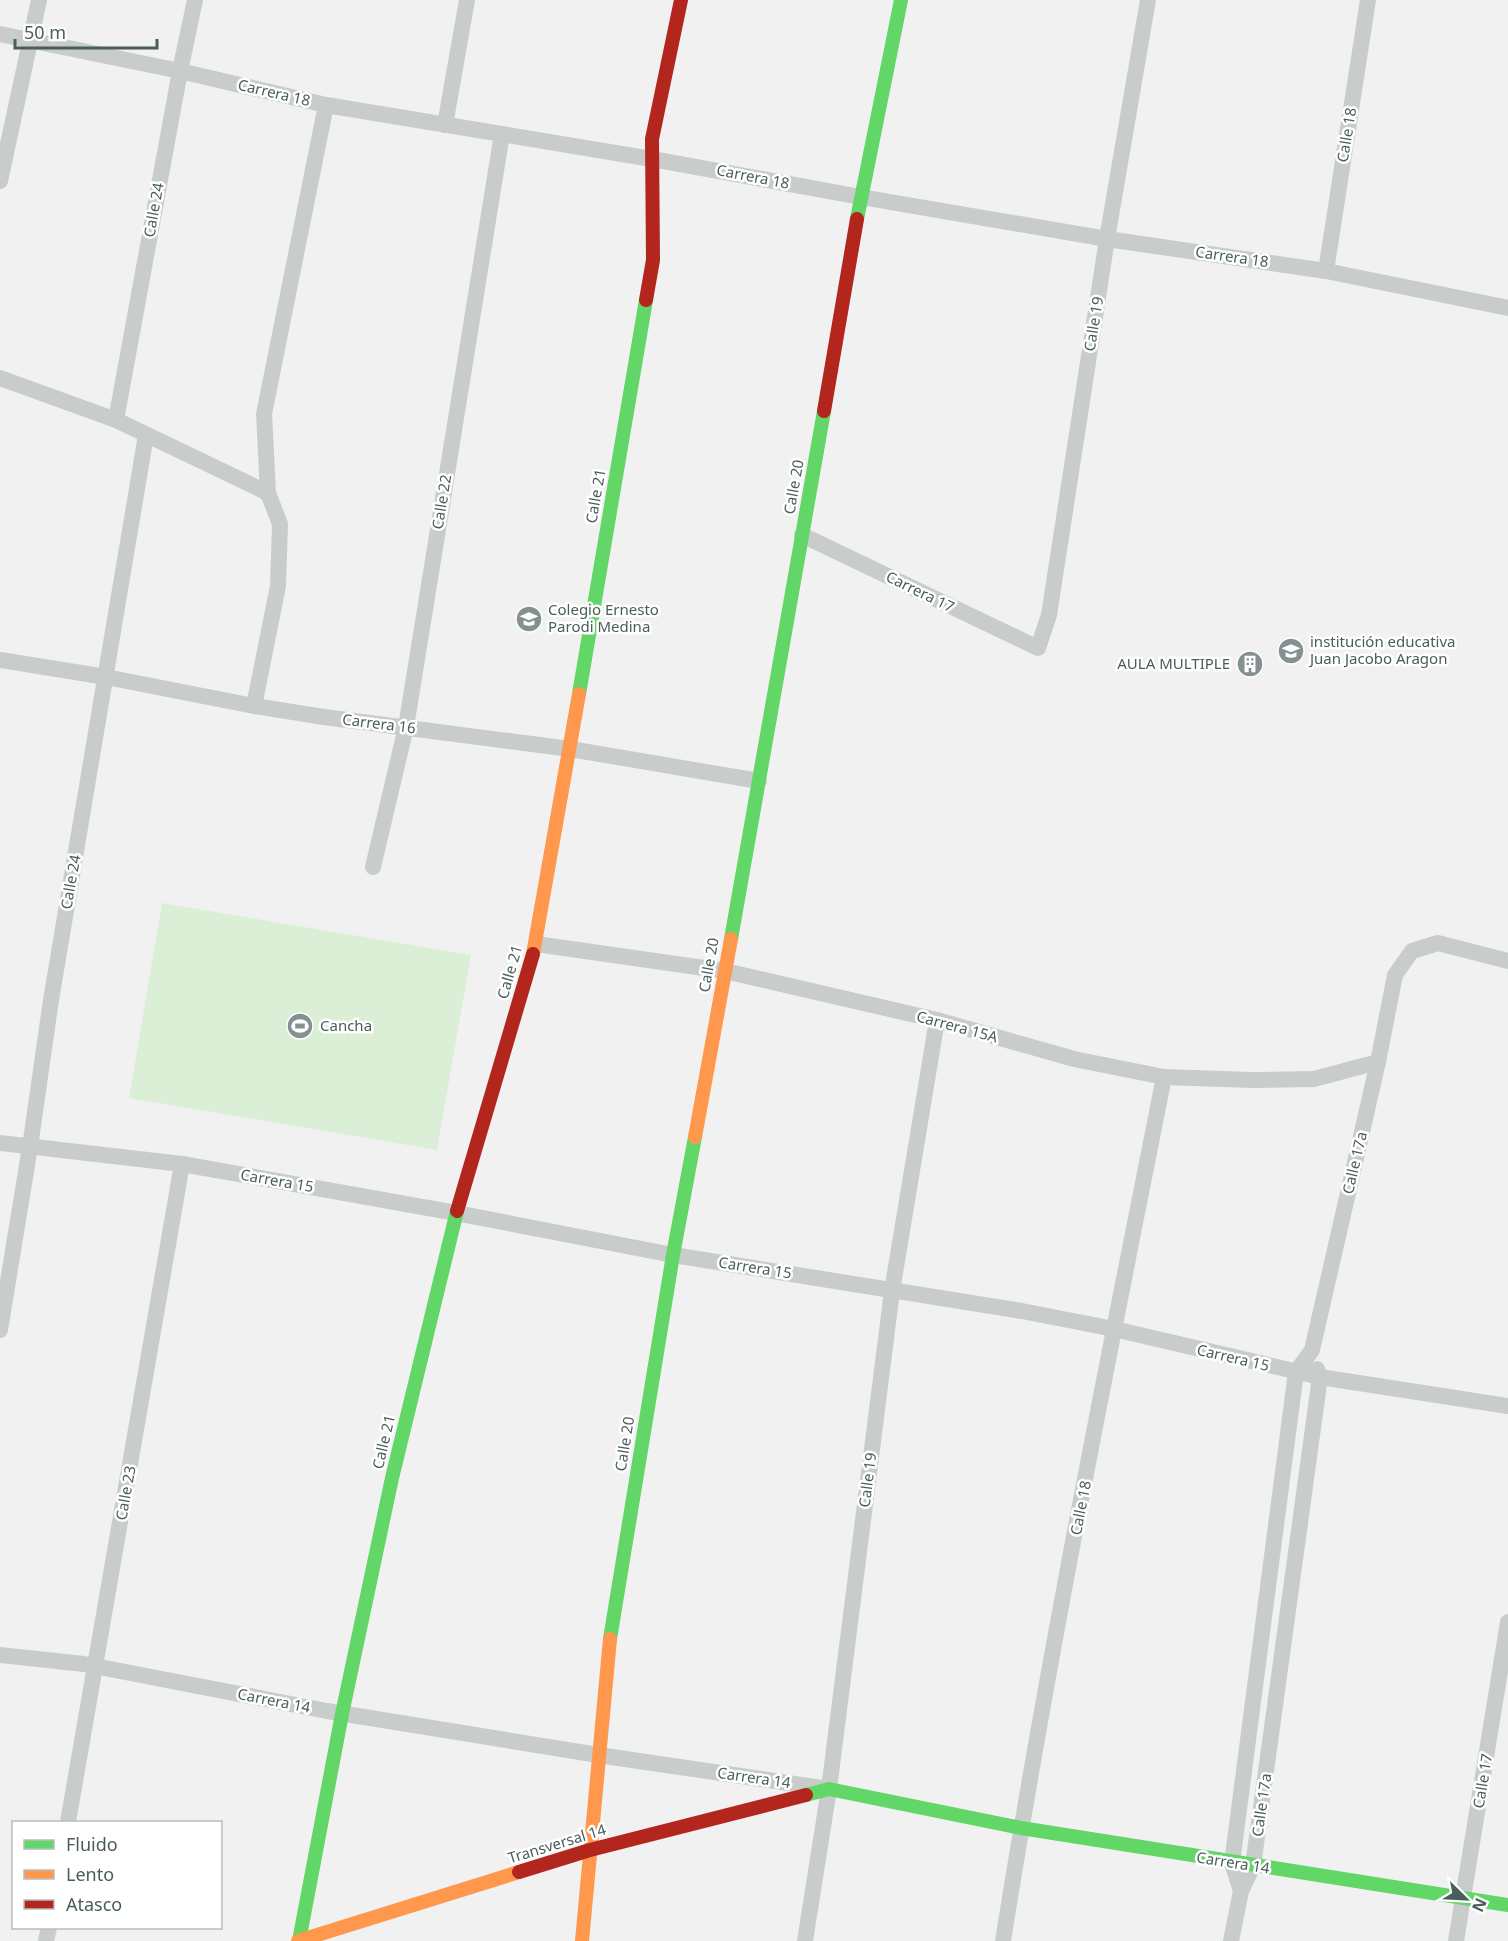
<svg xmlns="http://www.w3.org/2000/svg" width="1508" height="1941" font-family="'Noto Sans',sans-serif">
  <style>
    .green { fill: #dbefd7 }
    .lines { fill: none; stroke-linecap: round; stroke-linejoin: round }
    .street { stroke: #c8cdcc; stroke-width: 16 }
    .fast { stroke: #63d668; stroke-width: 14 }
    .slow { stroke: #ff974d; stroke-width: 14 }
    .jam { stroke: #b3261e; stroke-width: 14 }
    .labels { text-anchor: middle; stroke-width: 5; stroke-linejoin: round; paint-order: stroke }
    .street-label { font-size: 15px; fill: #495d5b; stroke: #fff }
    .poi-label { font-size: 15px; fill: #495d5b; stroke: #fff; text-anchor: start }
  </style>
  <rect width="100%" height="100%" fill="#f1f1f1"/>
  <!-- green -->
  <polygon class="green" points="162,903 471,955 437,1150 129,1098"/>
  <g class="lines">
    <!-- street -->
    <g class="street">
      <polyline points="0,34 180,71 326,105 652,159 861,197 1107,239 1326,271 1508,308"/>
      <polyline points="445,125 467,0"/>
      <polyline points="0,181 39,0"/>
      <polyline points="1326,271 1368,0"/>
      <polyline points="0,378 116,420 268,493"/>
      <polyline points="116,420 180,71 195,0"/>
      <polyline points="802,535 1038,648 1049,615 1107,239 1148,0"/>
      <polyline points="0,660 106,677 254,706 324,717 570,749 759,781"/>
      <polyline points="254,706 278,586 280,524 268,493 264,414 326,105"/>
      <polyline points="373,867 406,727 502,134"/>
      <polyline points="536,944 725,971 937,1020 1074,1059 1164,1077 1252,1080 1314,1079 1378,1062"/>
      <polyline points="0,1143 182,1164 456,1213 673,1255 1022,1311 1114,1329 1320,1377 1508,1406"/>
      <polyline points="0,1330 30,1147 51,1000 146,435"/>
      <polyline points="0,1655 84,1664 327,1711 598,1755 822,1788"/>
      <polyline points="68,1822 182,1164"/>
      <polyline points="1241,1891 1232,1863 1296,1372 1312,1350 1378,1062 1395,975 1412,951 1438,943 1508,961"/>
      <polyline points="46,1941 49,1928"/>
      <polyline points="805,1941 829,1789 892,1291 937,1020"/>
      <path d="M1003,1941c46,-289 104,-577 161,-864"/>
      <polyline points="1231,1941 1241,1891 1253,1866 1320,1377 1317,1369"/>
      <polyline points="1456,1941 1508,1622"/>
    </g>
    <!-- fast -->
    <g class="fast">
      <polyline points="857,219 901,0"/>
      <polyline points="579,694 646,300"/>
      <polyline points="731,939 824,411"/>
      <polyline points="610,1639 673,1255 695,1137"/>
      <polyline points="806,1795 829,1789 1021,1828 1508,1905"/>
      <polyline points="299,1941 342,1714 392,1478 457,1211"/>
    </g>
    <!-- slow -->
    <g class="slow">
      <polyline points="533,954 579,694"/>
      <polyline points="695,1137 731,939"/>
      <polyline points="298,1941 519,1872"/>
      <polyline points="582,1941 610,1639"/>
    </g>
    <!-- jam -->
    <g class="jam">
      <polyline points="646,300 653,260 652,139 681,0"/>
      <polyline points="824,411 857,219"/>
      <polyline points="457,1211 533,954"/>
      <polyline points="519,1872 590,1850 806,1795"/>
    </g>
  </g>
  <!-- icons -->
  <defs>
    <symbol id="school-disc" viewBox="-11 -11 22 22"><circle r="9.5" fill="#849190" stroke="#fff"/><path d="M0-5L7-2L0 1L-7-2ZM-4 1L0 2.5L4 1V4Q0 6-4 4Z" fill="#fff"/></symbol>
    <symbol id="building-disc" viewBox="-11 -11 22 22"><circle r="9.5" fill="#849190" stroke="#fff"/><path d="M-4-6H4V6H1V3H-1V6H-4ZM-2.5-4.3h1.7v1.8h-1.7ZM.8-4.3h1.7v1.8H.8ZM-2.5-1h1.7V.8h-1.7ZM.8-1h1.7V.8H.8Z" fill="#fff"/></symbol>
    <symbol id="stadium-disc" viewBox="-11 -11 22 22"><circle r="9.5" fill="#849190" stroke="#fff"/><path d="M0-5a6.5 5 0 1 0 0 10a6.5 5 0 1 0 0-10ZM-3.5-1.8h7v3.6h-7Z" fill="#fff"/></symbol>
  </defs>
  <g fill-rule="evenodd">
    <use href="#school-disc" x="514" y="604" width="30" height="30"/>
    <use href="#school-disc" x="1276" y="636" width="30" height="30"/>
    <use href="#building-disc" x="1235" y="649" width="30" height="30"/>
    <use href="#stadium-disc" x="285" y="1011" width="30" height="30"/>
  </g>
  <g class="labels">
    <!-- street labels -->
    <g class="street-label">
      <text transform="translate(274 93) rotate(13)" y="5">Carrera 18</text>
      <text transform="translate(1347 135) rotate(-81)" y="5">Calle 18</text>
      <text transform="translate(753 177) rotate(11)" y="5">Carrera 18</text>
      <text transform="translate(154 210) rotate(-80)" y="5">Calle 24</text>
      <text transform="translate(1232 257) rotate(8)" y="5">Carrera 18</text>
      <text transform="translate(1094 324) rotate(-81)" y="5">Calle 19</text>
      <text transform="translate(794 487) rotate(-80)" y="5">Calle 20</text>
      <text transform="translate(596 496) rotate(-80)" y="5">Calle 21</text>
      <text transform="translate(442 502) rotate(-81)" y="5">Calle 22</text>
      <text transform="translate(920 592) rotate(26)" y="5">Carrera 17</text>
      <text transform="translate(379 724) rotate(7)" y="5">Carrera 16</text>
      <text transform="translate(71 882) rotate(-80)" y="5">Calle 24</text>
      <text transform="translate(709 965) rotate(-80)" y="5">Calle 20</text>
      <text transform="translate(510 972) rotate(-74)" y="5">Calle 21</text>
      <text transform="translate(957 1027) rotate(15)" y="5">Carrera 15A</text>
      <text transform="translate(1355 1163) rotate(-77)" y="5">Calle 17a</text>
      <text transform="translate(277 1181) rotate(10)" y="5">Carrera 15</text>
      <text transform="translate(755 1268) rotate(9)" y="5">Carrera 15</text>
      <text transform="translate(1233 1358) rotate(13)" y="5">Carrera 15</text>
      <text transform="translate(384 1442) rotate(-77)" y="5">Calle 21</text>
      <text transform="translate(625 1444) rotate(-81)" y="5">Calle 20</text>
      <text transform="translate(868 1480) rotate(-83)" y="5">Calle 19</text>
      <text transform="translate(126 1493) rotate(-80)" y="5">Calle 23</text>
      <text transform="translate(1081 1508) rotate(-79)" y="5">Calle 18</text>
      <text transform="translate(274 1701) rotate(11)" y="5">Carrera 14</text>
      <text transform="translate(754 1778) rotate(8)" y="5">Carrera 14</text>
      <text transform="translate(1483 1781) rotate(-81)" y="5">Calle 17</text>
      <text transform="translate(1262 1805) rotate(-82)" y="5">Calle 17a</text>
      <text transform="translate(557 1844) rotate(-17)" y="5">Transversal 14</text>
      <text transform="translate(1233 1863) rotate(9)" y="5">Carrera 14</text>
    </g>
    <!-- poi labels -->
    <g class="poi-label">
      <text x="548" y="615">Colegio Ernesto<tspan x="548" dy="17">Parodi Medina</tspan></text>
      <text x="1310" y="647">institución educativa<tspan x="1310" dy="17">Juan Jacobo Aragon</tspan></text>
      <text x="1230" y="669" text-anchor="end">AULA MULTIPLE</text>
      <text x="320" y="1031">Cancha</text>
    </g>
  </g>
  <!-- legend -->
  <rect x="12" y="1821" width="210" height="108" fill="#ffffff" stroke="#b6bebd" stroke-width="1.5"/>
  <rect x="24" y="1840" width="30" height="9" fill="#63d668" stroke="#b6bebd" stroke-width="1.5"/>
  <text x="66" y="1851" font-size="18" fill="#495d5b">Fluido</text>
  <rect x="24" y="1870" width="30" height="9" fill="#ff974d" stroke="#b6bebd" stroke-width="1.5"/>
  <text x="66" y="1881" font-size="18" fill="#495d5b">Lento</text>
  <rect x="24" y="1900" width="30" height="9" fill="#b3261e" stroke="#b6bebd" stroke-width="1.5"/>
  <text x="66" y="1911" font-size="18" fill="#495d5b">Atasco</text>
  <!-- north arrow -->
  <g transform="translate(1466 1899) rotate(114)" stroke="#ffffff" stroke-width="4.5" paint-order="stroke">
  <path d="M0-4.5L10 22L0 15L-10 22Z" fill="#495d5b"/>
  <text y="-9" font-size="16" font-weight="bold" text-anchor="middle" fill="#495d5b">N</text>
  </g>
  <!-- scale -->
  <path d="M15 39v9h142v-9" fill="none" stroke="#495d5b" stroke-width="3"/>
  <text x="24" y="39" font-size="18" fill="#495d5b" stroke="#ffffff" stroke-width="4.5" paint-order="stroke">50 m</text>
</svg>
